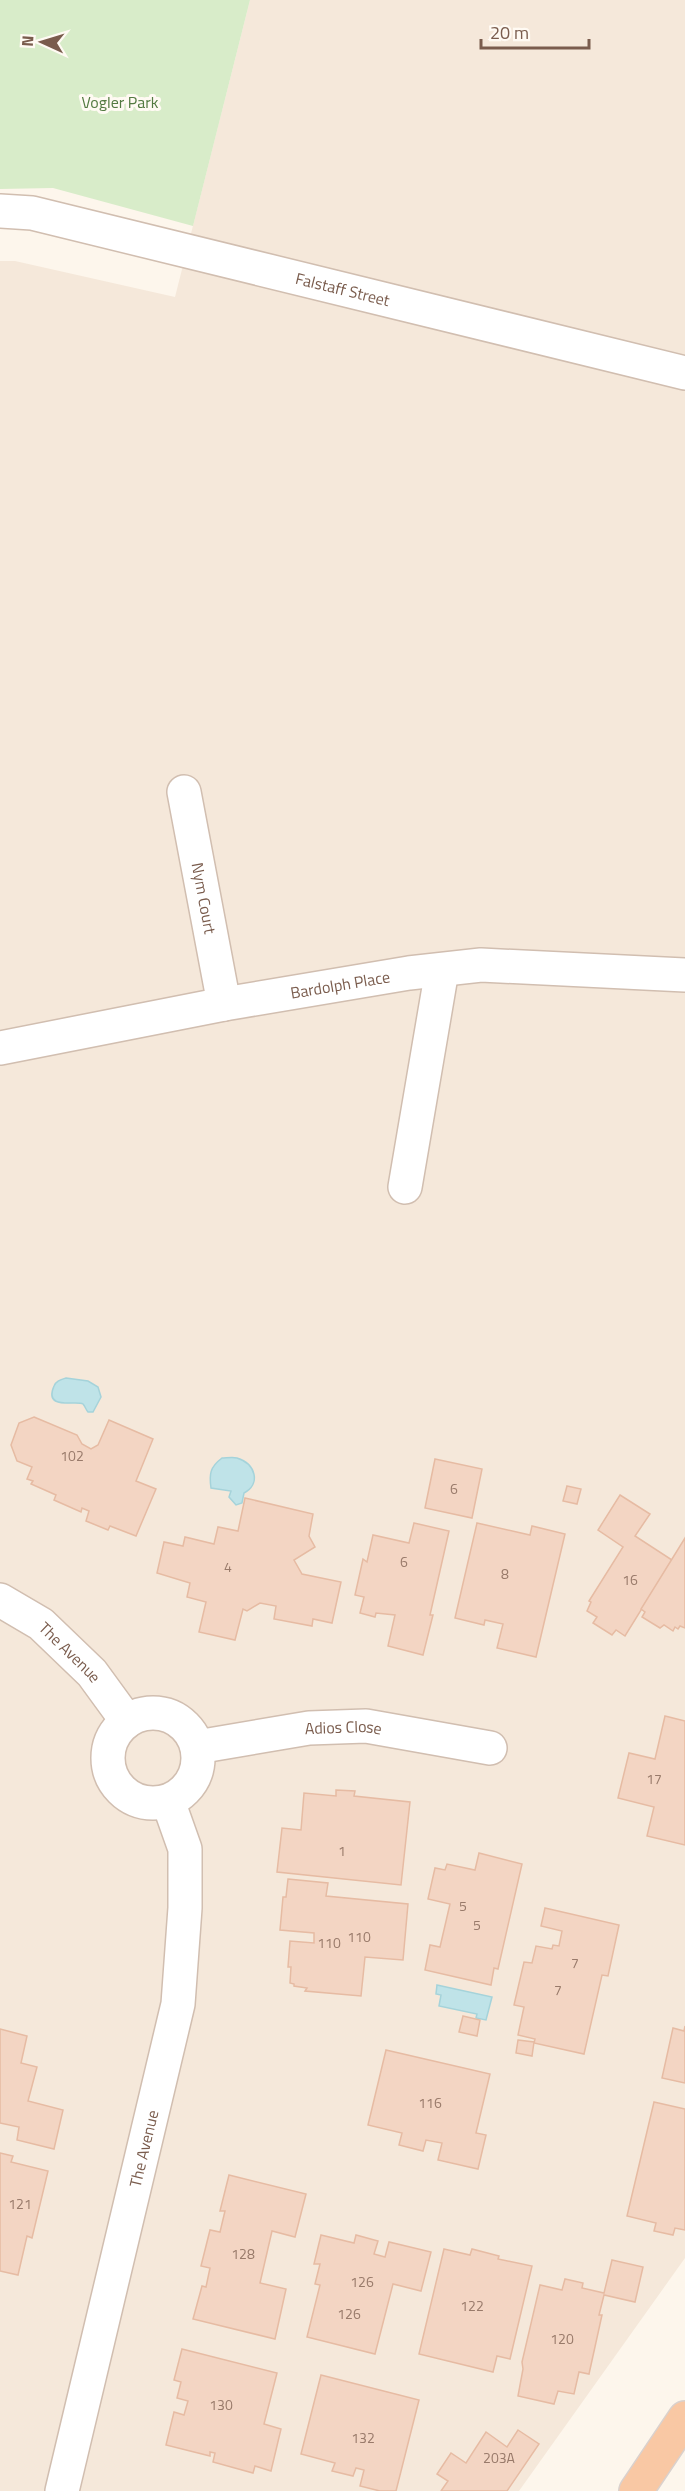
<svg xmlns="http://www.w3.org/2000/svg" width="685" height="2491" font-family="'Titillium Web',sans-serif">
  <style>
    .residential { fill: #f5e8da }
    .green { fill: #d8ecc9 }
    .water { fill: #bfe3e8; stroke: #a5d3da; stroke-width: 1.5 }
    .building { fill: #f3d5c3; stroke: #e6bba3; stroke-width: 1.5 }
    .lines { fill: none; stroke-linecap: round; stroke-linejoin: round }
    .minor-casing { stroke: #d1beb0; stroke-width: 36 }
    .trunk-casing { stroke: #dad1cd; stroke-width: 36 }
    .minor { stroke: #fff; stroke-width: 33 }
    .trunk { stroke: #f9c8a4; stroke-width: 33 }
    .labels { text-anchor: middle; stroke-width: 6; stroke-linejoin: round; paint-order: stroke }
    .number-label { font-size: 14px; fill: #987a6a }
    .park-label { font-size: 16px; fill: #537a41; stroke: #fffaf3 }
    .street-label { font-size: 16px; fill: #7a5c4d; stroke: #fffaf3 }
  </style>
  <rect width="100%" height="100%" fill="#fdf6ec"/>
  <!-- residential -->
  <polygon class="residential" points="250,0 685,0 685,2258 519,2491 0,2491 0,261 15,261 175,297"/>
  <!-- green -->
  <polygon class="green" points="0,0 250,0 193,226 53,188 0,189"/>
  <!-- water -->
  <g class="water">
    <path d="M66,1378l22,3 10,6 3,10 -8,15h-5c-2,-2 -3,-6 -5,-8 -6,-4 -40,7 -29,-18 2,-5 6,-6 12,-8z"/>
    <path d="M222,1458c4,0 11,-1 15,0 19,6 24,26 7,35l-2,10 -6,2 -7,-8 2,-6 -20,-3c-2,-14 -1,-21 11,-30z"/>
    <polygon points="437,1985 492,1997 486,2020 476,2018 477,2014 439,2006 441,1995 436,1994"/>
  </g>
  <!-- building -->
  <g class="building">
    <polygon points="34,1417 77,1435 82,1444 91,1449 98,1445 109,1420 153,1439 136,1481 156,1489 136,1536 110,1526 108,1530 86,1521 89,1511 82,1508 81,1512 54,1500 56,1495 31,1484 33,1481 27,1479 32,1467 17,1461 11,1445 19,1423"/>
    <polygon points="435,1459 482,1469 472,1518 425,1508"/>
    <polygon points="567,1486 581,1489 577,1504 563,1501"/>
    <polygon points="620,1495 650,1514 635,1536 672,1560 625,1636 616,1630 612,1635 593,1623 597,1617 587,1611 591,1602 589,1601 623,1547 598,1530"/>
    <polygon points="245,1498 313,1514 309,1536 315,1547 294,1560 302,1574 341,1582 332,1623 313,1619 312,1626 274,1619 276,1606 260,1603 247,1611 243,1609 235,1640 199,1632 206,1602 187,1597 190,1583 157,1573 164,1542 183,1546 185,1537 214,1544 218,1527 238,1531"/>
    <polygon points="414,1523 449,1531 430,1615 433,1615 423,1655 388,1646 395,1615 376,1613 375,1617 360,1613 364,1597 355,1595 363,1559 367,1562 373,1535 409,1543"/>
    <polygon points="477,1523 530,1535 532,1526 565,1534 536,1657 497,1648 503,1624 485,1620 484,1625 455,1618"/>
    <polygon points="685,1538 685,1628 680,1626 678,1629 675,1627 673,1631 664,1625 660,1628 642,1617 645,1612 641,1609"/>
    <polygon points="665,1716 685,1721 685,1845 647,1836 654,1807 618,1798 629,1753 655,1759"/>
    <polygon points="336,1790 355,1791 354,1796 410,1802 401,1885 277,1872 282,1828 301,1830 304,1793 336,1796"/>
    <polygon points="479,1853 522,1864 498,1969 494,1968 491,1985 425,1970 430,1945 440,1947 450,1904 428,1899 435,1868 445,1870 447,1864 475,1870"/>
    <polygon points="288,1879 328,1883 326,1896 408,1904 403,1960 365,1957 361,1996 305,1991 307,1988 294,1986 294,1984 290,1983 291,1967 288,1967 290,1941 314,1943 314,1933 280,1930 283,1897 286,1897"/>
    <polygon points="545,1908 619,1925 608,1976 602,1975 584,2054 534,2043 535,2039 518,2035 524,2007 514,2005 524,1962 532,1963 536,1946 552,1949 553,1945 559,1946 562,1931 541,1926"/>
    <polygon points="463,2016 480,2020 477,2036 459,2032"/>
    <polygon points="685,2026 685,2083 662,2078 673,2028 684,2031"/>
    <polygon points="0,2029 27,2036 21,2063 37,2067 28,2101 63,2110 54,2149 17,2140 19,2127 0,2123"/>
    <polygon points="518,2040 534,2042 532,2056 516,2053"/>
    <polygon points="386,2050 490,2074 476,2133 486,2135 478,2169 438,2160 442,2143 426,2140 423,2151 399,2145 402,2133 368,2125"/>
    <polygon points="654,2102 685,2109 685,2230 675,2228 673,2235 654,2231 656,2223 627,2216"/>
    <polygon points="0,2153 13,2156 11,2162 48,2171 32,2238 27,2236 18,2275 0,2271"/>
    <polygon points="229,2175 306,2194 295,2237 272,2231 260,2283 286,2289 275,2339 193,2319 202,2286 206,2287 210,2268 201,2266 210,2230 220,2232 225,2211 220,2211"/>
    <polygon points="321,2235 354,2243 356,2235 378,2241 374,2254 385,2257 389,2242 431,2252 421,2291 393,2284 375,2354 307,2337 320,2285 315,2284 320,2264 314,2264"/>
    <polygon points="444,2249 470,2255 472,2249 499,2256 498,2259 532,2266 510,2359 497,2356 493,2372 419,2354"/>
    <polygon points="612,2260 643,2267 635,2302 604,2295 599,2315 602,2315 589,2374 579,2372 574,2394 558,2391 554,2404 518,2396 523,2369 522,2362 540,2285 562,2290 565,2279 583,2283 582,2288 604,2293"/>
    <polygon points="182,2349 277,2373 264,2424 281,2429 271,2471 255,2466 253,2473 213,2462 215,2453 210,2452 210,2456 166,2445 174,2412 184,2415 188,2401 177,2398 181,2382 174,2380"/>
    <polygon points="321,2375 419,2400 396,2491 380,2491 360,2486 364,2470 356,2468 353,2476 332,2471 335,2463 301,2454"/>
    <polygon points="518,2430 539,2444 507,2491 441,2491 448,2481 437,2474 451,2453 466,2463 486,2432 507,2447"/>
  </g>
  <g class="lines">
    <defs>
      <g id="minor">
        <path id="s1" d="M0,211l32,2 653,160"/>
        <path id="s2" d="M184,792l40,212"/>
        <path id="s3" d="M0,1048l224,-44 185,-31 72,-8 204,10"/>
        <polyline points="405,1187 442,970"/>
        <path id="s4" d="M0,1600l41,24 51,49 35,48"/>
        <circle cx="153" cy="1758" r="45"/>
        <path id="s5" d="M197,1747l112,-19 57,-2 124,22"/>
        <path id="s6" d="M62,2491l116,-487 7,-96v-59l-17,-48"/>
      </g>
      <polyline id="trunk" points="636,2491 685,2418"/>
    </defs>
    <!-- minor casing -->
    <use href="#minor" class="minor-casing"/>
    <!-- trunk casing -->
    <use href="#trunk" class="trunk-casing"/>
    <!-- minor -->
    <use href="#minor" class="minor"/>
    <!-- trunk -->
    <use href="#trunk" class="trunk"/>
  </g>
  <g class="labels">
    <!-- number labels -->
    <g class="number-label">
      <text x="72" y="1461">102</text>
      <text x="454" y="1494">6</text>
      <text x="404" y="1567">6</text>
      <text x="228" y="1572">4</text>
      <text x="505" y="1579">8</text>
      <text x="630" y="1585">16</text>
      <text x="654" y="1784">17</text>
      <text x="342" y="1856">1</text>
      <text x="463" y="1911">5</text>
      <text x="477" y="1930">5</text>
      <text x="359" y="1942">110</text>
      <text x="329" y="1948">110</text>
      <text x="575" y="1968">7</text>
      <text x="558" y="1995">7</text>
      <text x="430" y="2108">116</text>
      <text x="20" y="2209">121</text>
      <text x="243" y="2259">128</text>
      <text x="362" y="2287">126</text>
      <text x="472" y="2311">122</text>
      <text x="349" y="2319">126</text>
      <text x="562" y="2344">120</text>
      <text x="221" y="2410">130</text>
      <text x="363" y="2443">132</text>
      <text x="499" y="2463">203A</text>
    </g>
    <!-- park labels -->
    <g class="park-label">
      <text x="120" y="108">Vogler Park</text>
    </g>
    <!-- street labels -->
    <g class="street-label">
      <text dy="6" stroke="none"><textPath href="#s1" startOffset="352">Falstaff Street</textPath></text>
      <text dy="6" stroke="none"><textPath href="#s2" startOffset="108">Nym Court</textPath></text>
      <text dy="6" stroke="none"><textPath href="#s3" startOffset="346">Bardolph Place</textPath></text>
      <text dy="6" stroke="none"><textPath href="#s4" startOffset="88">The Avenue</textPath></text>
      <text dy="6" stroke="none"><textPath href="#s5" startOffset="148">Adios Close</textPath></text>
      <text dy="6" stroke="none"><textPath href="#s6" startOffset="352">The Avenue</textPath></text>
    </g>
  </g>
  <!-- north arrow -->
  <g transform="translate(42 42) rotate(274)" stroke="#fffaf3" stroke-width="4.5" paint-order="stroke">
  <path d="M0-4.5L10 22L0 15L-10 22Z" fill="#7a5c4d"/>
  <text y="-9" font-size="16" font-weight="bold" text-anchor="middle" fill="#7a5c4d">N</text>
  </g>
  <!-- scale -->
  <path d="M481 39v9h108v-9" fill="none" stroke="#7a5c4d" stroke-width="3"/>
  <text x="490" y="39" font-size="18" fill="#7a5c4d" stroke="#fffaf3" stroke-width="4.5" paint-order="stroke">20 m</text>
</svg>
